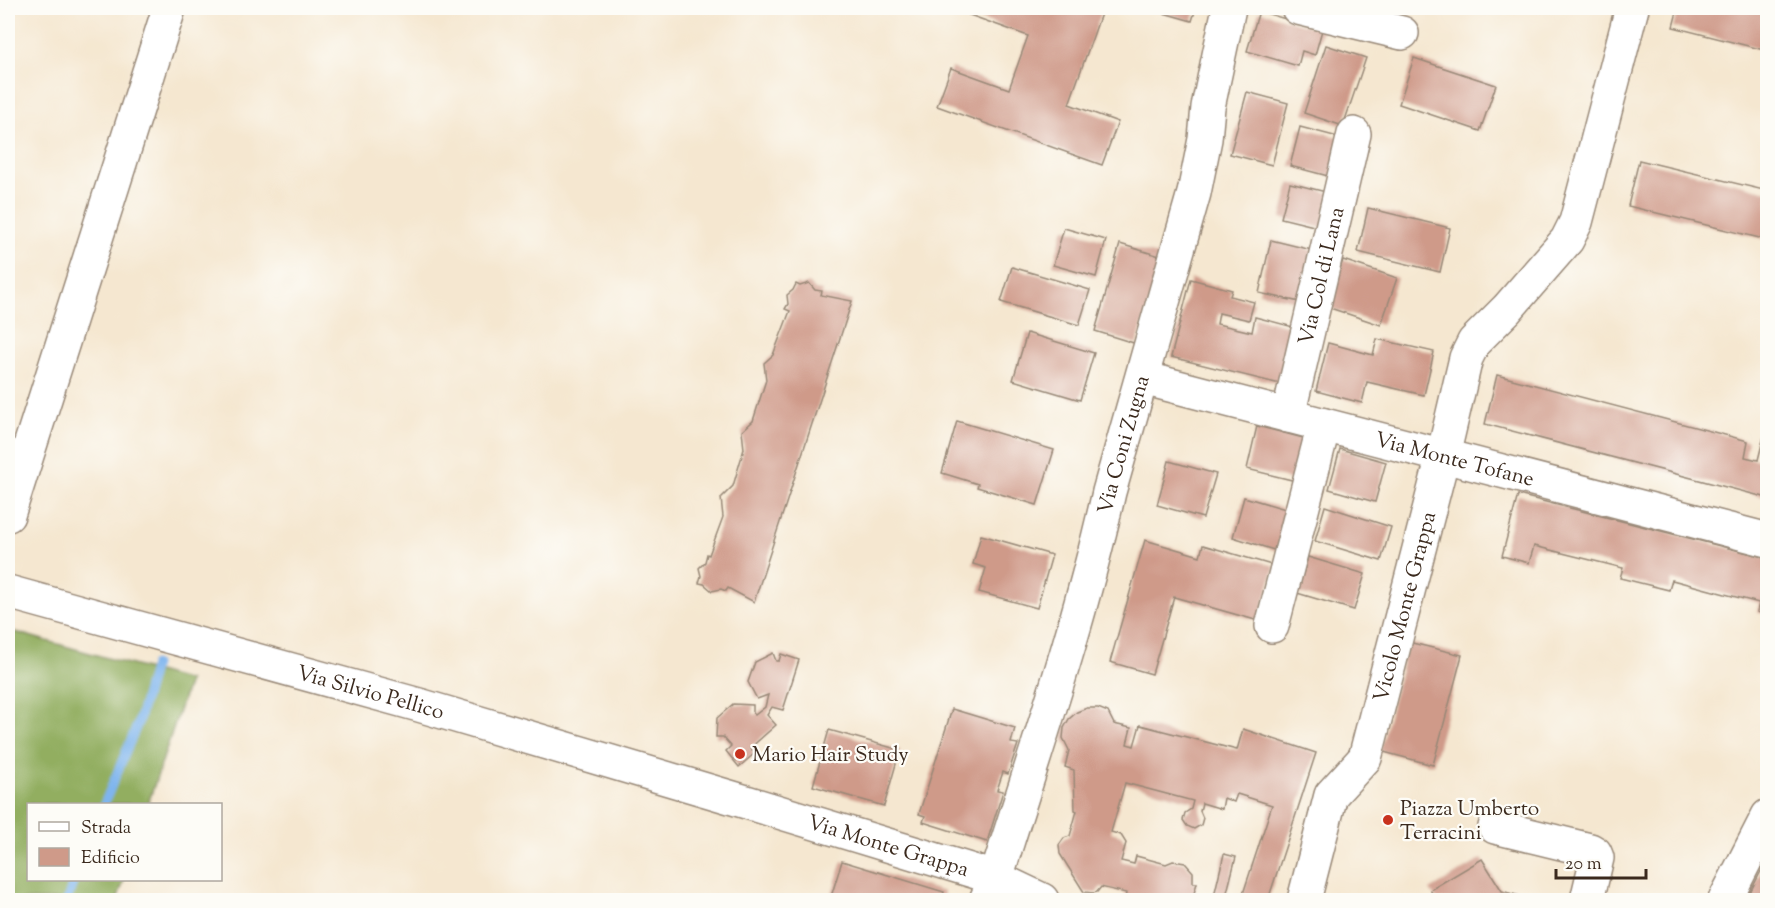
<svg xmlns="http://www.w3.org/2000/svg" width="1775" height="908" font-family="'Sorts Mill Goudy',serif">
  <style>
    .forest { fill: #92ae60; stroke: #666c3f; stroke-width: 1.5 }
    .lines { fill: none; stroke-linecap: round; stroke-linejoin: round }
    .stream { stroke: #7fb5ee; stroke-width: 9 }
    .building { fill: #cf9a89 }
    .minor-casing { stroke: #988877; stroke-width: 36 }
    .minor { stroke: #fff; stroke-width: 33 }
    .poi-dot { fill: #c8321e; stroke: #fdfcf7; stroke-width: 2 }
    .labels { text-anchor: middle; stroke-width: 4.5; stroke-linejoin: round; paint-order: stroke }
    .street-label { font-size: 21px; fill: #3b2a1e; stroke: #fdfcf7 }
    .poi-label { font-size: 21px; fill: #3b2a1e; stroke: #fdfcf7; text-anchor: start }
  </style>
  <rect width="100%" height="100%" fill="#fdfcf7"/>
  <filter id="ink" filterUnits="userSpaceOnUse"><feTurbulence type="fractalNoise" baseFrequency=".0167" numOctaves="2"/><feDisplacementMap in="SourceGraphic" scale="12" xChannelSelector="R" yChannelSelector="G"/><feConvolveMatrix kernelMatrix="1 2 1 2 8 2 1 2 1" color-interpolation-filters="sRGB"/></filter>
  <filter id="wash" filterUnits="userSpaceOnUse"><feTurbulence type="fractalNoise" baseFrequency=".008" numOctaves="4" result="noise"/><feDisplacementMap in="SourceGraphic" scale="24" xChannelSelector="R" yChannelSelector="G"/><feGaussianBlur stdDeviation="1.35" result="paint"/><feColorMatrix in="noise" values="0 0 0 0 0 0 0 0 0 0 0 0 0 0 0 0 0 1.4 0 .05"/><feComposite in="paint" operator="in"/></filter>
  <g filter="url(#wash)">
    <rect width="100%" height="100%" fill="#f5e7d0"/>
    <!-- forest -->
    <polygon class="forest" points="8,630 189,681 148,804 28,804 28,880 124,880 117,900 8,900"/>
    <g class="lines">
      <!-- stream -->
      <g class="stream">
        <polyline points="104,804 138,723 154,665"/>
        <polyline points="67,900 74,880"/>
      </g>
    </g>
    <g id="blocks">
      <!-- building -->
      <g class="building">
        <polygon points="8,8 14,8 8,26"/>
        <polygon points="966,8 1103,8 1069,104 1118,122 1102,165 937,106 951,68 1009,89 1028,36 964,13"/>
        <polygon points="1146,8 1196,8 1192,21"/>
        <polygon points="1678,8 1768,8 1768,51 1673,27"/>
        <polygon points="1259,11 1322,30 1315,55 1302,51 1298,66 1247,51"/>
        <polygon points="1326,45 1366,58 1343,126 1304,113"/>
        <polygon points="1414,58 1496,85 1480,131 1399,104"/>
        <polygon points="1247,92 1288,103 1272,165 1230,154"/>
        <polygon points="1300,127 1342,138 1332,177 1290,166"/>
        <polygon points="1639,160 1768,191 1768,240 1628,206"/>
        <polygon points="1290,183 1330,193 1322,228 1281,218"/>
        <polygon points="1368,208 1450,228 1440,272 1358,252"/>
        <polygon points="1064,228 1106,240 1096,277 1053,265"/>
        <polygon points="1271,240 1312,250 1300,302 1259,293"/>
        <polygon points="1120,244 1163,257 1137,344 1095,331"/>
        <polygon points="1343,260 1397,278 1381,325 1327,307"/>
        <polygon points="1012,267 1090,290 1079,325 1001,302"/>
        <polygon points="1191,279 1232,290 1230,296 1254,302 1249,320 1219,313 1217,324 1252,332 1255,317 1297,328 1284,385 1171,357"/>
        <polygon points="809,283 815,290 822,291 821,295 852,301 754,602 728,588 726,591 721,589 712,591 704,584 699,583 701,576 699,568 705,562 707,554 709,555 723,517 721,498 733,486 744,449 742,431 753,421 766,380 764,363 773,355 790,311 785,309 788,304 787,295 793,290 796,284 800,286"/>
        <polygon points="1027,333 1094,353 1080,400 1013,380"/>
        <polygon points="1377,339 1434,352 1424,395 1367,382 1362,403 1316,391 1328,343 1373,355"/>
        <polygon points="1497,375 1748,441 1745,457 1758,460 1764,436 1768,437 1768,498 1485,424"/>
        <polygon points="957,421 1054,450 1037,505 977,487 978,484 942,473"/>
        <polygon points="1257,426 1307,439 1296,481 1247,469"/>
        <polygon points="1340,449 1386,462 1375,502 1329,489"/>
        <polygon points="1169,461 1216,474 1203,518 1157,505"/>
        <polygon points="1518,495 1768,558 1768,615 1757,612 1759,603 1672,580 1669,590 1620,578 1623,568 1534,546 1529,563 1502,556"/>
        <polygon points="1244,497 1289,510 1277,551 1233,537"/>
        <polygon points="1325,506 1391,527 1381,561 1315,541"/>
        <polygon points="981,535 1052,555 1037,608 979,592 986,568 973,564"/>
        <polygon points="1145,540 1200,556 1203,545 1275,566 1259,621 1174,597 1152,674 1110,662"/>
        <polygon points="1308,557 1365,574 1354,610 1297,593"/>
        <polygon points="1408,642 1462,655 1433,765 1380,751"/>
        <polygon points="773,653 776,661 779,661 781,654 799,660 783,710 772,707 767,715 776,725 750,748 755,753 739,767 726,751 731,746 723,737 716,737 717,718 733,704 753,705 753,713 755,715 765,707 768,695 757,699 748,682 755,662"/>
        <polygon points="1087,708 1098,708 1108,712 1114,724 1131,728 1127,744 1134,746 1140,725 1237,750 1243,729 1316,753 1268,900 1241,900 1272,805 1237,794 1234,802 1224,798 1222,809 1202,803 1200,811 1203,818 1201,825 1194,829 1187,826 1183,820 1185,813 1191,809 1193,801 1125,783 1111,832 1121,835 1126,843 1121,861 1134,864 1136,856 1166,864 1173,861 1185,863 1193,872 1193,883 1197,883 1192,900 1125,900 1126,893 1101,887 1097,892 1093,893 1084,892 1060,854 1059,845 1064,838 1070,836 1077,811 1075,810 1074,770 1065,767 1069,750 1063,738 1064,728 1069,719 1077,712"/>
        <polygon points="952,709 1015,728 1011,743 1018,744 1008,774 1003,772 997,790 1003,791 987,842 923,822 925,816 919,814"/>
        <polygon points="829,730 900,750 884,806 813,786"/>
        <polygon points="1224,854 1236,857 1225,900 1213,900"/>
        <polygon points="1768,858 1768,900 1746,900"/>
        <polygon points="1482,859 1502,891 1520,896 1518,900 1437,900 1430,890"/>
        <polygon points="842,861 944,892 943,896 951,898 950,900 830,900"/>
      </g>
    </g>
  </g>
  <g filter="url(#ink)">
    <use href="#blocks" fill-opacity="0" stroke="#988877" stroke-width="1.5"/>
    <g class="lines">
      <defs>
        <g id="minor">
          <polyline points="1298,8 1402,33"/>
          <path id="s1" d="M1143,378l625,162"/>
          <path id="s2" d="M1288,416l66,-282"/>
          <polyline points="8,515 168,12"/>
          <path id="s3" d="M8,592l411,113 314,93 263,80 46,22"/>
          <polyline points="1272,626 1324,425"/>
          <polyline points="1495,827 1590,850 1595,853 1597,858 1587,900"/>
          <path id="s4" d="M986,900l10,-22c40,-128 84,-255 113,-386l85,-299 11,-54 3,-32 21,-99"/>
          <path id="s5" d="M1304,900l27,-105 34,-37 78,-302 23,-98 8,-16 33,-33 60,-69 9,-18 56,-214"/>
          <polyline points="1725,900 1768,816"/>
        </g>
      </defs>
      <!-- minor casing -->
      <use href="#minor" class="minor-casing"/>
      <!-- minor -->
      <use href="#minor" class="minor"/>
    </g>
  </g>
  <!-- markers -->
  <g class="poi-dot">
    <circle cx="740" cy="754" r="6"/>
    <circle cx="1388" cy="820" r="6"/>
  </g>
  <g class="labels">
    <!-- street labels -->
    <g class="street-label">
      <text dy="7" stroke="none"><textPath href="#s2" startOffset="144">Via Col di Lana</textPath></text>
      <text dy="7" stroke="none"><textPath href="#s4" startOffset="476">Via Coni Zugna</textPath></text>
      <text dy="7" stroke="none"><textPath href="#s1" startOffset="322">Via Monte Tofane</textPath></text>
      <text dy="7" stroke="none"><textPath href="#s5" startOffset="315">Vicolo Monte Grappa</textPath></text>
      <text dy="7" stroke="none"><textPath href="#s3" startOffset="376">Via Silvio Pellico</textPath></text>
      <text dy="7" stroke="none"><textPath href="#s3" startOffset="916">Via Monte Grappa</textPath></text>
    </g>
    <!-- poi labels -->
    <g class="poi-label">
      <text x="752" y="761">Mario Hair Study</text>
      <text x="1400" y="815">Piazza Umberto<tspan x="1400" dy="24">Terracini</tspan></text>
    </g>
  </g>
  <!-- margin -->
  <rect width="1775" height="908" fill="none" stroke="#fdfcf7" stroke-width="30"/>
  <!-- legend -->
  <rect x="27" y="803" width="195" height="78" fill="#fdfcf7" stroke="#afa8a0" stroke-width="1.5"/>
  <rect x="39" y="822" width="30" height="9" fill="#ffffff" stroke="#afa8a0" stroke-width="1.5"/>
  <text x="81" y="833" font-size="18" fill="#3b2a1e">Strada</text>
  <rect x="39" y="848" width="30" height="18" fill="#cf9a89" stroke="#afa8a0" stroke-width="1.5"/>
  <text x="81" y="863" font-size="18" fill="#3b2a1e">Edificio</text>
  <!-- scale -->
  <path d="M1556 869v9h90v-9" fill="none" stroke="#3b2a1e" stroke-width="3"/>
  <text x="1565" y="869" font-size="18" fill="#3b2a1e" stroke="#fdfcf7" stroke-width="4.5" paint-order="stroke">20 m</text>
</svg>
